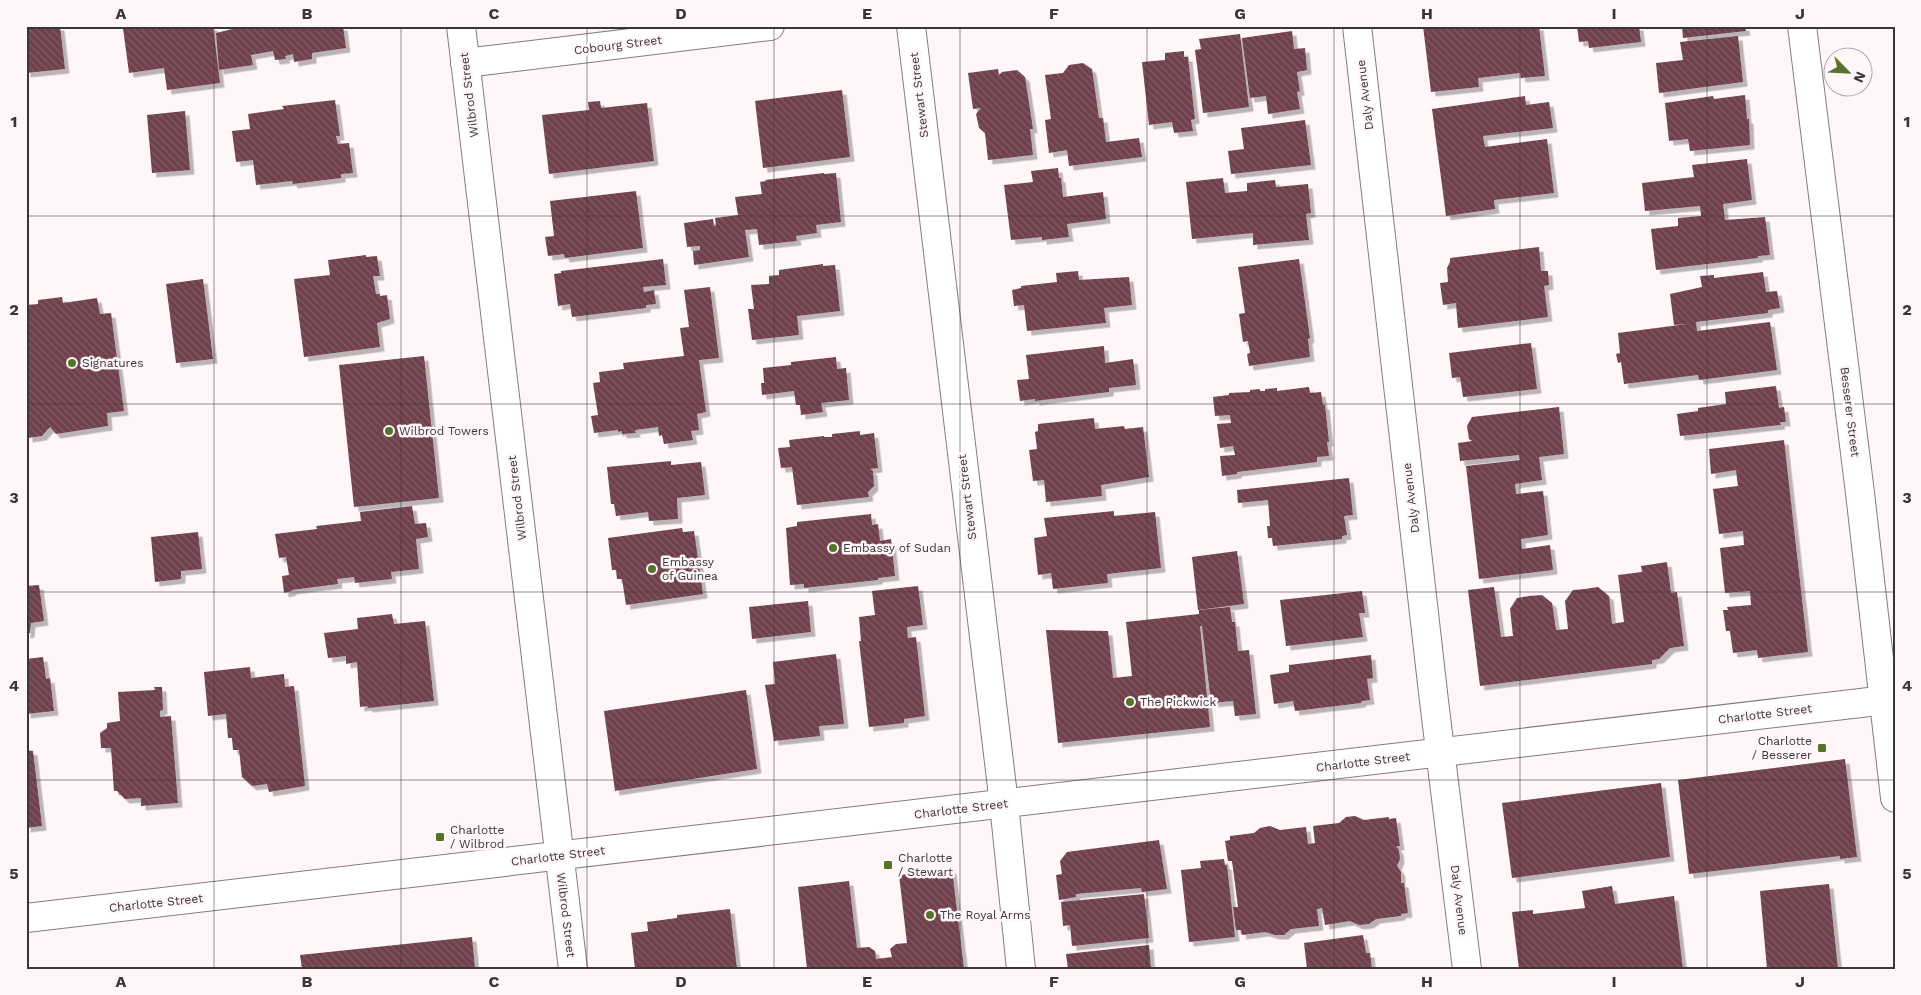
<svg xmlns="http://www.w3.org/2000/svg" width="1921" height="995" font-family="'Work Sans',sans-serif">
  <style>
    .building { fill: url(#building-back-hatch); filter: url(#shadow) }
    .lines { fill: none; stroke-linecap: round; stroke-linejoin: round }
    .minor-casing { stroke: #857c7e; stroke-width: 30 }
    .minor { stroke: #fff; stroke-width: 28 }
    .grid { fill: none; stroke: #3a3637; stroke-width: 1; stroke-opacity: 0.55 }
    .poi-dot { fill: #567429; stroke: #fff6f8; stroke-width: 2 }
    .labels { text-anchor: middle; stroke-width: 5; stroke-linejoin: round; paint-order: stroke }
    .street-label { font-size: 12px; fill: #3a3637; stroke: #fff6f8 }
    .poi-label { font-size: 12px; fill: #3a3637; stroke: #fff6f8; text-anchor: start }
    .neatline { fill: none; stroke: #3a3637; stroke-width: 2 }
    .grid-label { font-size: 16px; text-anchor: middle; font-weight: bold; fill: #3a3637 }
  </style>
  <defs>
    <pattern id="building-back-hatch" width="6" height="6" patternUnits="userSpaceOnUse" patternTransform="scale(1.25)"><rect width="6" height="6" fill="#6f404e"/><path d="M-1 5l2 2M0 0l6 6M5-1l2 2" fill="none" stroke="#805a65"/></pattern>
    <filter id="shadow"><feDropShadow dx="4.5" dy="4.5" stdDeviation="0" flood-color="#0004"/></filter>
  </defs>
  <rect width="100%" height="100%" fill="#fff6f8"/>
  <!-- building -->
  <g class="building">
    <polygon points="26,26 60,26 65,69 26,73"/>
    <polygon points="137,26 213,26 220,83 167,90 164,68 129,73 123,28"/>
    <polygon points="244,26 343,26 346,48 312,53 312,59 294,62 293,54 285,56 286,59 275,60 273,51 251,55 253,65 219,70 216,33"/>
    <polygon points="1423,26 1539,26 1545,76 1521,78 1520,73 1478,78 1479,87 1431,92"/>
    <polygon points="1577,26 1639,26 1641,42 1589,48 1588,41 1579,42"/>
    <polygon points="1682,26 1745,26 1746,31 1683,38"/>
    <polygon points="1292,31 1294,49 1305,48 1307,70 1297,72 1300,91 1297,92 1300,109 1268,114 1266,96 1250,98 1242,38"/>
    <polygon points="1240,34 1249,107 1203,113 1195,50 1201,49 1199,39"/>
    <polygon points="1738,36 1743,82 1659,93 1656,63 1683,60 1680,42"/>
    <polygon points="1184,51 1184,57 1188,57 1195,119 1191,120 1193,131 1174,133 1172,122 1149,125 1142,62 1165,60 1165,53"/>
    <polygon points="1083,63 1092,69 1099,118 1103,118 1106,142 1139,138 1142,157 1069,166 1067,150 1049,153 1045,120 1051,119 1045,75 1063,73 1069,65"/>
    <polygon points="998,69 999,75 1002,72 1017,70 1025,77 1033,129 1030,129 1033,155 988,160 985,133 979,128 976,114 981,108 973,109 968,73"/>
    <polygon points="842,90 850,157 763,168 755,101"/>
    <polygon points="1745,95 1747,119 1749,119 1750,145 1690,151 1688,139 1669,141 1665,103 1713,96 1714,99"/>
    <polygon points="1525,96 1526,105 1549,102 1553,128 1483,136 1485,147 1547,139 1554,193 1494,200 1495,209 1446,216 1432,109"/>
    <polygon points="335,100 340,136 336,136 338,144 349,143 353,173 341,174 341,178 293,184 292,181 256,185 253,160 236,162 232,131 250,129 248,114 284,109 282,106"/>
    <polygon points="600,101 601,108 647,103 654,161 549,174 542,115 589,110 588,102"/>
    <polygon points="185,111 190,170 152,173 147,115"/>
    <polygon points="1305,120 1311,165 1231,174 1228,151 1244,149 1241,128"/>
    <polygon points="1747,159 1752,200 1723,204 1725,220 1765,217 1770,255 1758,256 1758,258 1656,270 1651,229 1678,226 1678,218 1701,216 1700,206 1645,211 1642,183 1694,177 1692,165"/>
    <polygon points="1058,168 1059,178 1061,178 1063,197 1103,192 1106,219 1067,224 1069,237 1042,240 1042,237 1011,240 1004,185 1033,182 1031,171"/>
    <polygon points="824,173 824,174 836,173 841,222 816,225 817,233 796,236 797,241 759,245 757,229 745,230 749,257 694,265 693,251 700,250 700,246 687,247 684,223 713,219 714,226 716,225 715,218 738,215 735,197 762,194 760,182 766,181 765,180"/>
    <polygon points="1223,178 1225,193 1247,191 1247,183 1275,180 1276,187 1308,184 1311,213 1306,214 1309,240 1253,245 1253,233 1192,239 1186,182"/>
    <polygon points="636,191 643,248 565,258 564,254 548,256 545,237 554,236 550,201"/>
    <polygon points="1539,247 1541,271 1548,271 1549,285 1544,286 1548,317 1458,328 1456,303 1443,305 1440,283 1448,282 1447,268 1450,262 1450,258"/>
    <polygon points="366,255 366,257 377,256 380,276 373,276 376,294 380,294 380,296 387,295 390,319 377,323 380,347 304,357 294,279 330,275 328,260"/>
    <polygon points="663,259 666,285 643,287 644,292 654,290 656,304 646,305 646,308 572,317 570,304 558,306 554,274 561,273 561,271"/>
    <polygon points="1299,259 1310,338 1308,339 1310,357 1249,366 1247,354 1250,353 1248,341 1243,342 1239,314 1245,313 1238,267"/>
    <polygon points="823,264 823,266 835,265 840,311 797,316 799,335 752,340 748,309 754,309 751,285 769,284 769,276 779,275 779,270"/>
    <polygon points="1078,271 1079,280 1129,277 1132,305 1104,308 1106,323 1027,331 1024,305 1014,306 1012,290 1021,288 1021,286 1057,282 1056,273"/>
    <polygon points="1763,272 1766,292 1777,291 1780,308 1768,310 1768,313 1696,322 1697,331 1770,322 1777,370 1699,380 1698,375 1624,384 1621,362 1618,363 1616,354 1620,353 1618,333 1687,324 1674,325 1670,294 1702,287 1700,276 1714,275 1714,278"/>
    <polygon points="203,279 213,359 176,363 166,284"/>
    <polygon points="710,287 719,358 699,360 706,412 697,414 699,430 691,431 693,440 664,444 662,435 659,436 658,427 635,430 636,433 622,434 622,431 618,432 618,430 594,433 591,416 598,415 593,383 600,382 599,372 624,369 623,363 684,356 680,328 689,327 684,290"/>
    <polygon points="62,297 63,303 97,298 100,314 111,313 124,411 107,413 108,426 56,434 50,427 42,436 28,438 26,305 38,304 38,300"/>
    <polygon points="1531,343 1537,389 1463,397 1460,377 1452,378 1449,353"/>
    <polygon points="1104,346 1105,363 1133,359 1136,385 1109,388 1109,392 1035,401 1035,399 1020,401 1017,380 1029,379 1026,355"/>
    <polygon points="424,356 439,498 354,507 339,365"/>
    <polygon points="836,357 837,369 846,368 849,400 821,403 823,412 801,415 800,405 796,405 794,391 762,395 761,383 764,383 763,368 791,365 791,362"/>
    <polygon points="1776,386 1779,408 1784,407 1786,422 1780,422 1781,425 1680,436 1677,414 1698,411 1698,408 1726,404 1725,392"/>
    <polygon points="1309,387 1310,393 1321,392 1323,405 1325,405 1329,442 1327,442 1329,456 1317,457 1317,462 1237,472 1237,474 1222,476 1220,456 1235,455 1233,446 1220,448 1217,424 1231,423 1230,415 1215,416 1213,397 1229,395 1229,393 1250,392 1250,390 1260,389 1260,391 1265,391 1265,389 1277,388 1277,391"/>
    <polygon points="1559,407 1564,454 1539,457 1542,480 1515,484 1516,494 1543,491 1548,535 1521,539 1522,549 1550,545 1553,570 1479,579 1466,466 1520,460 1519,455 1460,461 1458,443 1472,441 1469,439 1467,426 1472,417"/>
    <polygon points="1094,418 1095,429 1124,426 1125,429 1143,427 1149,477 1101,485 1102,496 1046,502 1044,480 1033,481 1029,450 1037,449 1035,432 1038,431 1038,424"/>
    <polygon points="860,431 860,435 874,433 878,468 870,469 873,471 874,486 868,492 869,497 797,505 792,467 781,468 778,448 790,447 789,440 824,436 824,437 832,437 832,434"/>
    <polygon points="1784,440 1808,652 1758,658 1757,650 1733,653 1730,631 1726,631 1723,610 1728,610 1727,607 1751,605 1750,591 1725,593 1720,548 1744,545 1743,531 1719,534 1713,489 1738,486 1737,479 1736,470 1711,474 1709,449"/>
    <polygon points="671,461 671,465 701,462 705,495 677,498 678,519 649,521 648,512 616,516 614,504 611,504 607,467"/>
    <polygon points="1349,478 1353,515 1344,516 1347,535 1342,536 1342,539 1273,546 1272,538 1268,538 1267,526 1270,526 1268,500 1238,503 1237,490"/>
    <polygon points="412,506 415,524 426,523 428,537 416,539 419,569 391,572 392,579 355,583 354,577 337,579 338,584 292,590 292,591 284,593 282,576 289,575 286,557 279,558 275,534 317,529 316,526 361,521 360,512"/>
    <polygon points="1114,511 1114,516 1155,512 1161,568 1107,574 1108,583 1053,589 1051,573 1038,575 1034,538 1047,536 1044,518"/>
    <polygon points="871,514 872,525 878,524 880,541 891,539 895,576 878,578 878,580 804,588 804,584 790,585 786,528 797,526 797,522"/>
    <polygon points="682,528 683,532 694,531 703,594 626,605 622,579 617,579 616,570 612,570 608,538"/>
    <polygon points="198,532 202,569 181,571 181,579 155,582 151,537"/>
    <polygon points="1237,551 1244,604 1198,610 1192,557"/>
    <polygon points="1667,562 1671,593 1677,592 1684,646 1670,648 1659,659 1652,660 1652,664 1480,686 1468,590 1494,587 1501,637 1513,636 1510,609 1517,598 1529,596 1542,595 1552,603 1556,630 1568,629 1565,601 1573,590 1585,589 1598,587 1609,596 1612,624 1617,623 1624,622 1618,575 1642,572 1641,566"/>
    <polygon points="39,585 44,621 31,623 30,633 26,634 26,586"/>
    <polygon points="918,586 923,625 907,627 908,638 916,637 925,716 904,719 904,723 869,727 859,641 861,641 859,617 875,615 872,591"/>
    <polygon points="1362,591 1365,613 1359,613 1363,637 1286,646 1280,600"/>
    <polygon points="808,601 811,632 752,639 749,607"/>
    <polygon points="1230,607 1232,622 1235,622 1238,651 1249,650 1256,714 1235,716 1233,701 1211,703 1202,626 1200,626 1210,727 1058,743 1046,630 1108,631 1113,678 1132,676 1126,622 1199,614 1199,610"/>
    <polygon points="392,614 394,624 425,621 434,701 368,708 367,706 360,707 357,662 346,664 346,656 328,658 324,633 358,629 357,618"/>
    <polygon points="836,654 844,724 819,726 820,736 774,741 765,685 775,684 773,662"/>
    <polygon points="1371,655 1373,678 1367,679 1370,700 1362,701 1361,703 1295,711 1293,701 1274,704 1270,675 1289,672 1289,665"/>
    <polygon points="43,657 46,679 50,678 54,711 26,714 26,659"/>
    <polygon points="250,667 251,678 284,674 285,687 294,686 305,786 269,792 267,784 252,786 242,777 239,750 233,750 232,738 228,738 226,714 208,716 204,672"/>
    <polygon points="154,687 162,687 163,710 160,711 160,717 171,716 178,803 141,806 141,798 125,799 117,791 114,791 111,748 101,748 100,733 107,728 107,723 120,721 118,692 155,690"/>
    <polygon points="746,690 757,769 615,791 604,711"/>
    <polygon points="26,750 33,751 42,826 26,828"/>
    <polygon points="1845,759 1857,857 1840,859 1840,856 1689,874 1678,780"/>
    <polygon points="1661,783 1670,857 1512,878 1502,803"/>
    <polygon points="1355,816 1364,820 1389,817 1389,819 1396,818 1400,846 1396,846 1399,850 1400,859 1397,866 1401,872 1401,883 1404,883 1408,913 1401,914 1401,916 1376,919 1369,924 1359,925 1350,921 1325,925 1322,908 1317,909 1319,926 1291,929 1284,935 1275,935 1265,932 1242,935 1241,930 1236,930 1233,907 1238,907 1232,861 1228,861 1225,841 1230,840 1230,836 1254,833 1260,828 1270,826 1280,830 1306,827 1308,844 1315,843 1313,826 1339,823 1346,817"/>
    <polygon points="1159,840 1167,889 1142,892 1141,888 1076,894 1076,897 1059,900 1056,875 1062,874 1060,861 1067,852"/>
    <polygon points="1224,859 1225,865 1227,865 1235,937 1189,942 1181,870 1201,868 1200,861"/>
    <polygon points="952,869 964,969 807,969 798,887 849,881 857,948 869,947 875,951 876,959 892,957 890,949 896,944 907,943 899,875"/>
    <polygon points="1829,884 1838,969 1767,969 1760,891"/>
    <polygon points="1612,886 1615,904 1674,896 1683,969 1519,969 1512,912 1533,910 1533,914 1585,908 1582,891"/>
    <polygon points="1144,894 1149,938 1072,946 1070,925 1063,926 1061,902"/>
    <polygon points="730,909 737,969 635,969 631,933 648,931 647,922 677,918 677,915"/>
    <polygon points="1363,935 1366,953 1370,953 1372,969 1307,969 1304,943"/>
    <polygon points="472,937 475,969 302,969 300,955"/>
    <polygon points="1149,945 1151,969 1068,969 1066,954"/>
  </g>
  <g class="lines">
    <defs>
      <g id="minor">
        <polyline points="461,26 573,969"/>
        <polyline points="911,26 1004,804 1021,969"/>
        <polyline points="1357,26 1434,701 1467,969"/>
        <polyline points="1802,26 1860,493 1895,798"/>
        <polyline points="465,63 770,26"/>
        <polyline points="26,918 1895,699"/>
      </g>
    </defs>
    <!-- minor casing -->
    <use href="#minor" class="minor-casing"/>
    <!-- minor -->
    <use href="#minor" class="minor"/>
  </g>
  <!-- grid -->
  <path class="grid" d="M214,26v943M401,26v943M587,26v943M774,26v943M960,26v943M1147,26v943M1334,26v943M1520,26v943M1707,26v943M26,216h1869M26,404h1869M26,592h1869M26,780h1869"/>
  <!-- markers -->
  <g class="poi-dot">
    <circle cx="72" cy="363" r="5"/>
    <circle cx="389" cy="431" r="5"/>
    <circle cx="833" cy="548" r="5"/>
    <circle cx="652" cy="569" r="5"/>
    <circle cx="1130" cy="702" r="5"/>
    <rect x="1817" y="743" width="10" height="10" rx="2.5"/>
    <rect x="435" y="832" width="10" height="10" rx="2.5"/>
    <rect x="883" y="860" width="10" height="10" rx="2.5"/>
    <circle cx="930" cy="915" r="5"/>
  </g>
  <g class="labels">
    <!-- street labels -->
    <g class="street-label">
      <text transform="translate(618 45) rotate(-7)" y="4">Cobourg Street</text>
      <text transform="translate(469 95) rotate(-97)" y="4">Wilbrod Street</text>
      <text transform="translate(919 95) rotate(-97)" y="4">Stewart Street</text>
      <text transform="translate(1365 95) rotate(-97)" y="4">Daly Avenue</text>
      <text transform="translate(1850 412) rotate(83)" y="4">Besserer Street</text>
      <text transform="translate(967 497) rotate(-97)" y="4">Stewart Street</text>
      <text transform="translate(517 498) rotate(-97)" y="4">Wilbrod Street</text>
      <text transform="translate(1411 498) rotate(-97)" y="4">Daly Avenue</text>
      <text transform="translate(1765 714) rotate(-7)" y="4">Charlotte Street</text>
      <text transform="translate(1363 762) rotate(-7)" y="4">Charlotte Street</text>
      <text transform="translate(961 809) rotate(-7)" y="4">Charlotte Street</text>
      <text transform="translate(558 856) rotate(-7)" y="4">Charlotte Street</text>
      <text transform="translate(1459 900) rotate(83)" y="4">Daly Avenue</text>
      <text transform="translate(156 903) rotate(-6)" y="4">Charlotte Street</text>
      <text transform="translate(566 915) rotate(83)" y="4">Wilbrod Street</text>
    </g>
    <!-- poi labels -->
    <g class="poi-label">
      <text x="82" y="367">Signatures</text>
      <text x="399" y="435">Wilbrod Towers</text>
      <text x="843" y="552">Embassy of Sudan</text>
      <text x="662" y="566">Embassy<tspan x="662" dy="14">of Guinea</tspan></text>
      <text x="1140" y="706">The Pickwick</text>
      <text x="1812" y="745" text-anchor="end">Charlotte<tspan x="1812" dy="14">/ Besserer</tspan></text>
      <text x="450" y="834">Charlotte<tspan x="450" dy="14">/ Wilbrod</tspan></text>
      <text x="898" y="862">Charlotte<tspan x="898" dy="14">/ Stewart</tspan></text>
      <text x="940" y="919">The Royal Arms</text>
    </g>
  </g>
  <!-- border -->
  <rect width="1921" height="995" fill="none" stroke="#fff6f8" stroke-width="55"/>
  <!-- north arrow -->
  <g transform="translate(1848 72) rotate(114)"><circle r="24" fill="#fff6f8" stroke="#b0a9ab"/>
  <path d="M0-4L9 19L0 12L-9 19Z" fill="#567429"/>
  <text y="-8" font-size="14" font-weight="bold" text-anchor="middle" fill="#3a3637">N</text>
  </g>
  <rect x="28" y="28" width="1866" height="940" class="neatline"/>
  <g class="grid-label">
    <text x="121" y="19">A</text>
    <text x="307" y="19">B</text>
    <text x="494" y="19">C</text>
    <text x="681" y="19">D</text>
    <text x="867" y="19">E</text>
    <text x="1054" y="19">F</text>
    <text x="1240" y="19">G</text>
    <text x="1427" y="19">H</text>
    <text x="1614" y="19">I</text>
    <text x="1800" y="19">J</text>
    <text x="14" y="127">1</text>
    <text x="1907" y="127">1</text>
    <text x="14" y="315">2</text>
    <text x="1907" y="315">2</text>
    <text x="14" y="503">3</text>
    <text x="1907" y="503">3</text>
    <text x="14" y="691">4</text>
    <text x="1907" y="691">4</text>
    <text x="14" y="879">5</text>
    <text x="1907" y="879">5</text>
    <text x="121" y="987">A</text>
    <text x="307" y="987">B</text>
    <text x="494" y="987">C</text>
    <text x="681" y="987">D</text>
    <text x="867" y="987">E</text>
    <text x="1054" y="987">F</text>
    <text x="1240" y="987">G</text>
    <text x="1427" y="987">H</text>
    <text x="1614" y="987">I</text>
    <text x="1800" y="987">J</text>
  </g>
</svg>
